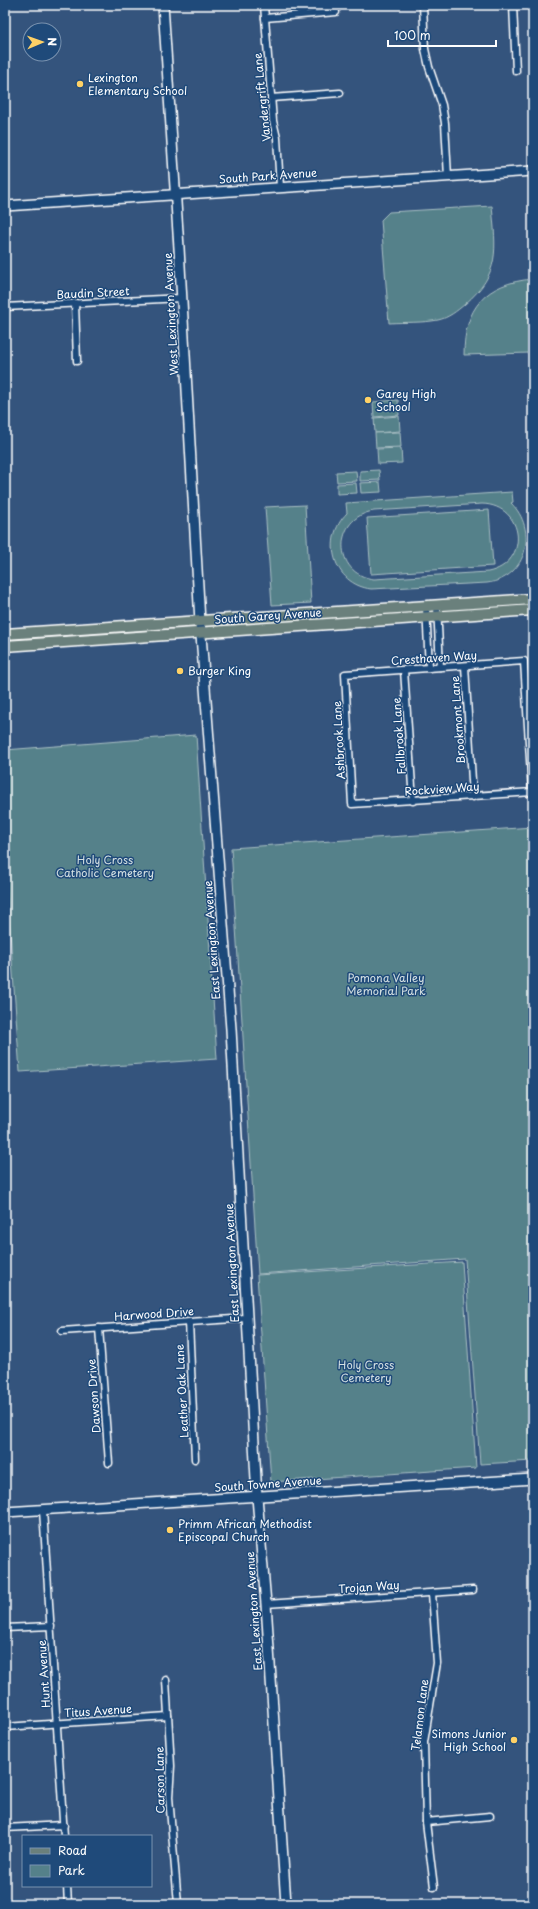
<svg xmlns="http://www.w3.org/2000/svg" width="538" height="1909" font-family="'Playpen Sans',sans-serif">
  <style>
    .green { fill: #55818a; stroke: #aac0c4; fill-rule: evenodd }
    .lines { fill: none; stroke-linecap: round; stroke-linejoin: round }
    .street-casing { stroke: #fff; stroke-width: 9 }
    .secondary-casing { stroke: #fff; stroke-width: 12 }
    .primary-casing { stroke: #fff; stroke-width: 13 }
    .street { stroke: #1f4a7a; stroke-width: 6 }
    .secondary { stroke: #1f4a7a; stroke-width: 9 }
    .primary { stroke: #6a807c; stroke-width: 10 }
    .poi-dot { fill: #ffd166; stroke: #1f4a7a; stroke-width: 1.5 }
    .labels { text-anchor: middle; stroke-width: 3; stroke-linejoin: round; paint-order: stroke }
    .poi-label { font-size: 11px; fill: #fff; stroke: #1f4a7a; text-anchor: start }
    .street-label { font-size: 11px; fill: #fff; stroke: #1f4a7a }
    .park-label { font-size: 11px; fill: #d4e0e2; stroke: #1f4a7a }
  </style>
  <rect width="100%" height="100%" fill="#34547d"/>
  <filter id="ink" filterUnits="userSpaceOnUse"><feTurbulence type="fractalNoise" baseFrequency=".025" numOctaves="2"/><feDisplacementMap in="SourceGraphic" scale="8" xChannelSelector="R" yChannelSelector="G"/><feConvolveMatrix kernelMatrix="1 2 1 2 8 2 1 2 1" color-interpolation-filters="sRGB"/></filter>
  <g filter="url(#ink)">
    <!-- green -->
    <g class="green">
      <path d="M492,206c4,44 9,67 -27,98 -8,7 -17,14 -27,16 -15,3 -33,2 -49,3l-8,-103 8,-8z"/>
      <path d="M533,279v72l-4,2 -65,2c0,-47 21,-72 69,-76z"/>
      <polygon points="398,400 399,415 374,417 373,402"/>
      <polygon points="399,416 400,431 375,433 374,418"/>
      <polygon points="400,432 401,447 376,448 375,433"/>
      <polygon points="401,448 402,463 378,464 377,449"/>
      <polygon points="379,470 380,480 360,481 360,471"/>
      <polygon points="356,471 357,481 337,482 336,472"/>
      <polygon points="380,482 381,492 361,493 360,483"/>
      <polygon points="356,483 357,493 337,494 337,484"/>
      <path d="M512,492l1,10 -2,1c27,26 17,75 -24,80l-116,6c-38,-5 -50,-50 -24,-76l-1,-10zM482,504c43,1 49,59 6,68l-114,7c-41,-4 -42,-62 0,-68z"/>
      <polygon points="305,505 311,603 272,605 265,507"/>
      <polygon points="489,510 493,566 371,574 367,518"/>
      <polygon points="196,735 217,1059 20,1072 5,861 5,750"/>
      <polygon points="533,827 533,1461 480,1464 465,1259 258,1274 231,848"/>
      <polygon points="462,1262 476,1468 271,1482 257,1275"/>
    </g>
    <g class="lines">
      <defs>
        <g id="street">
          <polyline points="264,5 273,121 277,138 280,187"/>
          <polyline points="423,5 425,49 429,67 442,105 445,123 448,177"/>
          <polyline points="513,5 516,71"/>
          <polyline points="265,18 336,12"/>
          <polyline points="271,98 340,93"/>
          <polyline points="75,303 77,361"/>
          <polyline points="5,307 182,298"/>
          <polyline points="437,606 440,667"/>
          <polyline points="426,607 429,668"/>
          <polygon points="524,661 532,792 352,804 345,674"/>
          <polyline points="465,666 473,797"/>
          <polyline points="404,670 413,801"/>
          <polyline points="189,1322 195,1459"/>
          <polyline points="99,1328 109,1463"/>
          <polyline points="62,1331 247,1318"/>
          <polyline points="43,1510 64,1836"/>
          <polyline points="432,1593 437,1663 424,1742 426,1822 434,1887"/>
          <polyline points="266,1604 473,1590"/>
          <polyline points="5,1628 51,1626"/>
          <polyline points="166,1680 171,1766 169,1797 178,1904"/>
          <polyline points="5,1727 168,1716"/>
          <polyline points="426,1822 490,1816"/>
          <polyline points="5,1828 64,1825"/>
          <polyline points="67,1886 68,1904"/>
        </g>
        <g id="secondary">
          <polyline points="163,5 179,248 200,622 231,1029 257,1497 266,1604 286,1904"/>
          <polyline points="5,206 533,171"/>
          <polyline points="5,1512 533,1479"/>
        </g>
        <g id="primary">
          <polyline points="5,634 533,599"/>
          <polyline points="5,646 533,610"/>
        </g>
      </defs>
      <!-- street casing -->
      <use href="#street" class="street-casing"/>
      <!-- secondary casing -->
      <use href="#secondary" class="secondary-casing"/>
      <!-- primary casing -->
      <use href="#primary" class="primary-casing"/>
      <!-- street -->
      <use href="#street" class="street"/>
      <!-- secondary -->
      <use href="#secondary" class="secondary"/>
      <!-- primary -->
      <use href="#primary" class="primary"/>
    </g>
  </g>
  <!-- markers -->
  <g class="poi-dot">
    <circle cx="80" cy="84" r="4"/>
    <circle cx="368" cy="400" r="4"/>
    <circle cx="180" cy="671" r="4"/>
    <circle cx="170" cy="1530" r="4"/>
    <circle cx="514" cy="1740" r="4"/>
  </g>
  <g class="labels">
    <!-- poi labels -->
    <g class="poi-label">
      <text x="88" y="82">Lexington<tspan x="88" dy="13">Elementary School</tspan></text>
      <text x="376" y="398">Garey High<tspan x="376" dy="13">School</tspan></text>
      <text x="188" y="675">Burger King</text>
      <text x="178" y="1528">Primm African Methodist<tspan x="178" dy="13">Episcopal Church</tspan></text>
      <text x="506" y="1738" text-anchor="end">Simons Junior<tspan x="506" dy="13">High School</tspan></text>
    </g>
    <!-- street labels -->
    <g class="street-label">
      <text transform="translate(262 97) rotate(-96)" y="4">Vandergrift Lane</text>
      <text transform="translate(268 176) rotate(-4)" y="4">South Park Avenue</text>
      <text transform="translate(93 293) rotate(-3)" y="4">Baudin Street</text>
      <text transform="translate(171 314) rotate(-93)" y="4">West Lexington Avenue</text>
      <text transform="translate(268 616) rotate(-4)" y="4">South Garey Avenue</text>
      <text transform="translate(434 658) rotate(-4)" y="4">Cresthaven Way</text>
      <text transform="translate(458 720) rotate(-94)" y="4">Brookmont Lane</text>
      <text transform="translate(399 736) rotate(-94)" y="4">Fallbrook Lane</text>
      <text transform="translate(339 740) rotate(-93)" y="4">Ashbrook Lane</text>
      <text transform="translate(442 789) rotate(-4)" y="4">Rockview Way</text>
      <text transform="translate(212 940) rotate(-94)" y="4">East Lexington Avenue</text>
      <text transform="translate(232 1263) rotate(-93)" y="4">East Lexington Avenue</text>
      <text transform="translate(154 1314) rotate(-4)" y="4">Harwood Drive</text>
      <text transform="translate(182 1391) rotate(-93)" y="4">Leather Oak Lane</text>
      <text transform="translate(94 1396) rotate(-94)" y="4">Dawson Drive</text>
      <text transform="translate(268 1484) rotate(-4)" y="4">South Towne Avenue</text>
      <text transform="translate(369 1587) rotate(-4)" y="4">Trojan Way</text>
      <text transform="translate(254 1611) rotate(-94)" y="4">East Lexington Avenue</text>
      <text transform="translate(44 1674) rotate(-94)" y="4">Hunt Avenue</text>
      <text transform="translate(98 1711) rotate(-4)" y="4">Titus Avenue</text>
      <text transform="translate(420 1715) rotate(-83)" y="4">Telamon Lane</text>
      <text transform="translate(160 1780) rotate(-91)" y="4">Carson Lane</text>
    </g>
    <!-- park labels -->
    <g class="park-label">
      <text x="105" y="864">Holy Cross<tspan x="105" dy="13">Catholic Cemetery</tspan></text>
      <text x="386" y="982">Pomona Valley<tspan x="386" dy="13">Memorial Park</tspan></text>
      <text x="366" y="1369">Holy Cross<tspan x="366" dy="13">Cemetery</tspan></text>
    </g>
  </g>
  <!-- margin -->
  <rect width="538" height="1909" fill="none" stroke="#1f4a7a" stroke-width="20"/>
  <rect x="10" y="10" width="518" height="1889" fill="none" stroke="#fff" stroke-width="1.5" filter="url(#ink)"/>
  <!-- legend -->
  <rect x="22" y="1835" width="130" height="52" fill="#1f4a7a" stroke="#7992af"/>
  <rect x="30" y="1848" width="20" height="6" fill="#6a807c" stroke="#7992af"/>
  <text x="58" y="1855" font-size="12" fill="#ffffff">Road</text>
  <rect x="30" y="1865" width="20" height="12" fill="#55818a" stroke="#7992af"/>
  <text x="58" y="1875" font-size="12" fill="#ffffff">Park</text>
  <!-- north arrow -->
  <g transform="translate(42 42) rotate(88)"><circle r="19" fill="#1f4a7a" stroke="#7992af"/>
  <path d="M0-3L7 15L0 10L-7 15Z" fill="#ffd166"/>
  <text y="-6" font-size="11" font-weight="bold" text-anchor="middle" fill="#ffffff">N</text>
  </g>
  <!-- scale -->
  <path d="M388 40v6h108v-6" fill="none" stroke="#ffffff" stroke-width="2"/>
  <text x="394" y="40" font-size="12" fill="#ffffff" stroke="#1f4a7a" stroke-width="3" paint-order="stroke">100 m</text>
</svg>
